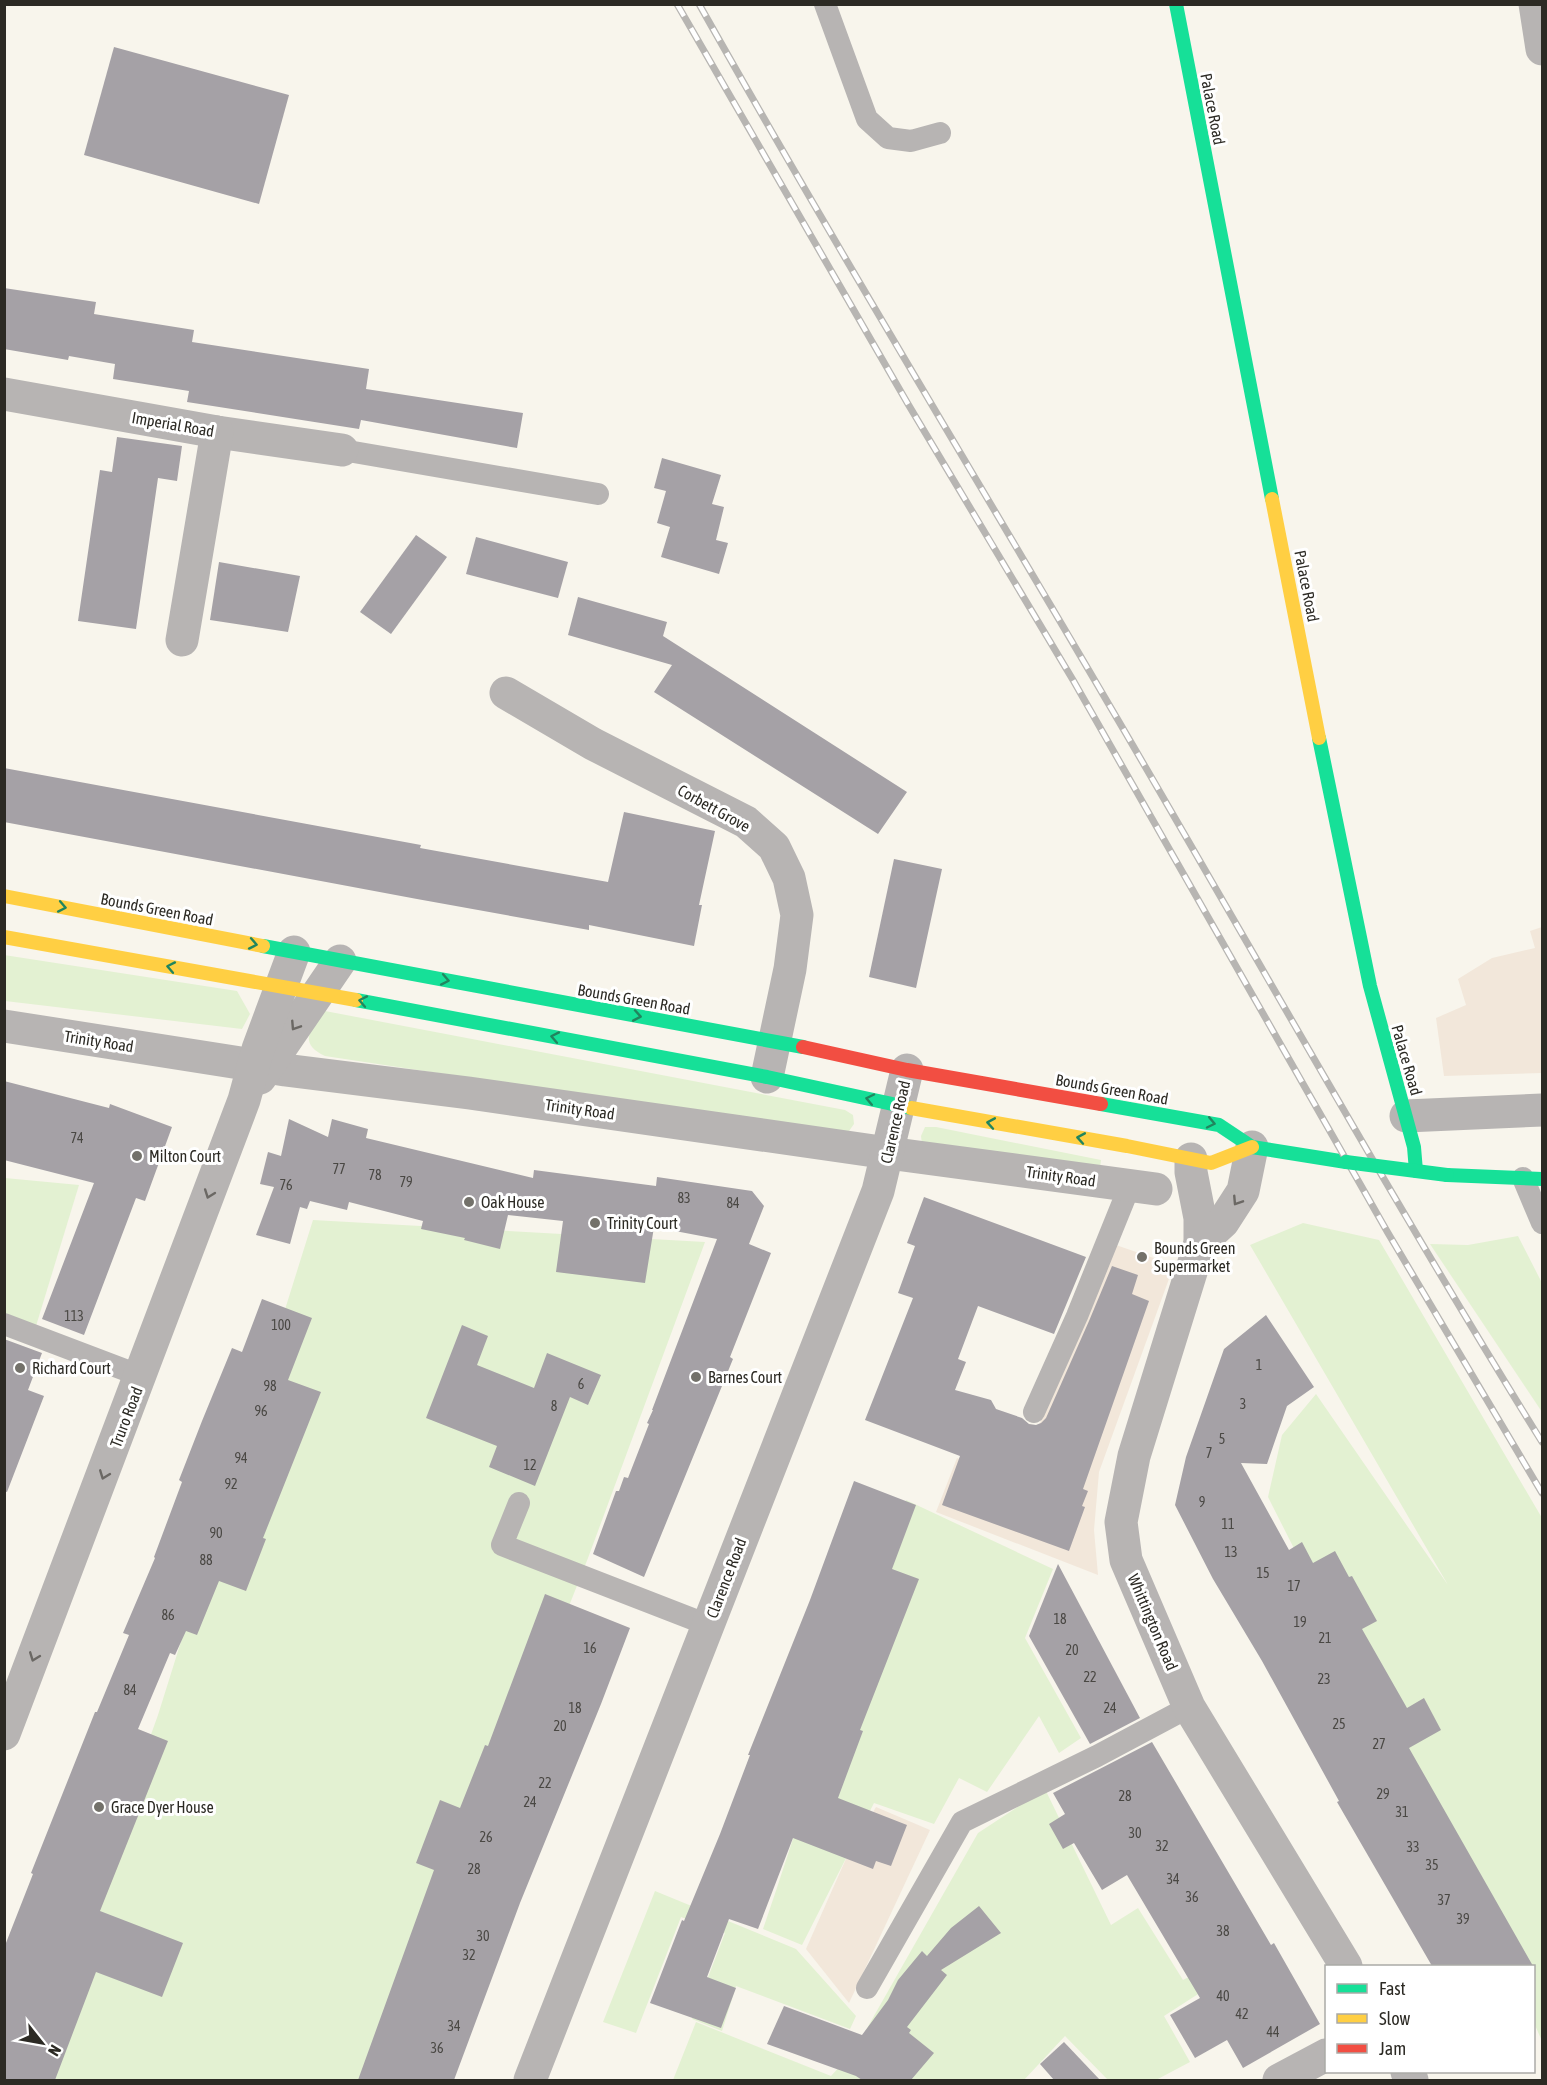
<svg xmlns="http://www.w3.org/2000/svg" width="1547" height="2085" font-family="'Asap Condensed',sans-serif">
  <style>
    .commercial { fill: #f2e7da }
    .green { fill: #e3f1d2 }
    .building { fill: #a5a1a6 }
    .lines { fill: none; stroke-linecap: round; stroke-linejoin: round }
    .lane { stroke: #b7b4b3; stroke-width: 22 }
    .street { stroke: #b7b4b3; stroke-width: 33 }
    .fast { stroke: #16e098; stroke-width: 14 }
    .slow { stroke: #ffcf43; stroke-width: 14 }
    .jam { stroke: #f24e42; stroke-width: 14 }
    .rail-casing { stroke: #b7b5b2; stroke-width: 7 }
    .rail { stroke: #fff; stroke-width: 4.5; stroke-dasharray: 14; stroke-linecap: butt }
    .fast-bridge { stroke: #16e098; stroke-width: 14 }
    .oneway { stroke: #21855e }
    .oneway2 { stroke: #6b6864 }
    .poi-dot { fill: #73716a; stroke: #fff; stroke-width: 2 }
    .labels { text-anchor: middle; stroke-width: 6; stroke-linejoin: round; paint-order: stroke }
    .number-label { font-size: 14px; fill: #4a4844 }
    .street-label { font-size: 16px; fill: #2c2a24; stroke: #fff }
    .poi-label { font-size: 16px; fill: #2c2a24; stroke: #fff; text-anchor: start }
  </style>
  <rect width="100%" height="100%" fill="#f8f5ec"/>
  <!-- commercial -->
  <g class="commercial">
    <polygon points="1542,927 1542,1073 1444,1076 1436,1018 1466,1005 1458,979 1492,958 1535,948 1530,931"/>
    <polygon points="1113,1244 1174,1265 1099,1472 1094,1530 1098,1575 936,1512 957,1458 1017,1479"/>
    <polygon points="876,1807 930,1830 849,2003 806,1949 845,1861"/>
  </g>
  <!-- green -->
  <g class="green">
    <polygon points="4,955 237,991 250,1014 242,1029 5,1001"/>
    <path d="M325,1011l520,99 8,5 1,9 -5,7 -9,3 -515,-78c-28,-13 -14,-28 0,-45z"/>
    <polygon points="925,1127 936,1127 1101,1160 1100,1168 922,1144 921,1136"/>
    <polygon points="5,1178 79,1185 36,1326 5,1315"/>
    <polygon points="313,1220 705,1242 588,1558 381,2080 27,2080 158,1715"/>
    <polygon points="1303,1223 1379,1240 1542,1518 1542,2041 1534,2023 1534,1966 1505,1966 1268,1497 1282,1435 1316,1394 1448,1585 1250,1245"/>
    <polygon points="1518,1236 1542,1283 1542,1412 1430,1244 1468,1245"/>
    <path d="M906,1500l147,69 -28,69 56,100 -22,15 -20,-37 -52,76 -28,-14 -25,46 -60,-21 -72,142 -39,-16c49,-142 89,-288 143,-429z"/>
    <polygon points="1045,1789 1111,1925 1138,1908 1183,1980 1215,1963 1223,1978 1164,2016 1190,2062 1156,2080 1108,2080 1065,2036 1024,2080 673,2080 696,2022 831,2076 854,2051 978,1833"/>
    <polygon points="655,1891 796,1949 856,2016 850,2029 736,1986 722,2031 692,2019 725,1933 681,1917 636,2033 603,2022"/>
  </g>
  <!-- building -->
  <g class="building">
    <polygon points="114,47 289,95 259,204 84,155"/>
    <polygon points="4,288 96,302 94,314 194,330 192,342 369,369 366,389 523,413 517,448 361,420 359,429 187,402 189,391 113,379 115,364 69,356 68,360 4,349"/>
    <polygon points="117,437 182,446 177,481 158,478 136,629 78,621 100,470 112,472"/>
    <polygon points="662,458 721,475 712,504 724,507 716,540 728,543 719,574 661,557 670,527 657,523 666,491 654,488"/>
    <polygon points="416,535 447,557 391,634 360,612"/>
    <polygon points="476,537 568,562 558,598 466,574"/>
    <polygon points="219,562 300,576 288,632 210,620"/>
    <polygon points="578,597 667,622 663,636 907,792 878,834 654,692 672,665 568,635"/>
    <polygon points="4,768 421,845 420,848 608,882 624,812 715,831 699,905 702,905 694,946 589,925 589,930 417,899 4,822"/>
    <polygon points="894,859 942,869 916,988 869,977"/>
    <polygon points="4,1081 109,1108 110,1104 172,1127 145,1201 136,1198 84,1335 42,1319 94,1183 4,1160"/>
    <polygon points="289,1119 328,1137 332,1119 368,1129 366,1138 533,1178 534,1170 656,1186 657,1177 752,1191 764,1206 749,1244 771,1253 730,1357 733,1359 644,1577 593,1554 616,1491 619,1491 624,1477 628,1478 649,1424 647,1423 653,1410 652,1410 717,1239 654,1227 645,1283 556,1272 563,1221 508,1215 500,1249 464,1240 465,1238 421,1229 423,1221 349,1202 347,1210 310,1201 307,1209 300,1207 290,1244 256,1235 274,1187 260,1184 268,1152 281,1156"/>
    <polygon points="924,1197 1086,1257 1054,1334 978,1306 958,1359 966,1362 955,1390 991,1400 996,1409 1022,1418 1029,1424 1036,1425 1041,1423 1046,1418 1089,1321 1112,1266 1138,1275 1132,1294 1149,1301 1083,1489 1088,1491 1082,1506 1085,1507 1069,1551 942,1505 960,1456 865,1420 913,1298 898,1293 915,1246 907,1243"/>
    <polygon points="262,1299 312,1318 288,1380 321,1392 263,1538 266,1539 246,1591 219,1581 197,1635 186,1631 175,1655 170,1653 138,1729 168,1741 100,1911 183,1943 162,1997 96,1972 55,2080 4,2080 4,1948 33,1874 31,1873 95,1712 97,1712 129,1635 123,1633 155,1558 154,1557 182,1482 179,1480 202,1421 232,1348 242,1352"/>
    <polygon points="1266,1315 1314,1387 1287,1406 1267,1464 1241,1463 1289,1550 1302,1542 1313,1563 1335,1551 1349,1577 1352,1576 1377,1621 1362,1629 1407,1708 1424,1698 1441,1730 1409,1748 1533,1966 1432,1966 1337,1802 1339,1801 1262,1661 1213,1579 1175,1505 1186,1457 1224,1349"/>
    <polygon points="462,1325 488,1336 477,1365 534,1388 547,1353 601,1375 588,1405 570,1397 535,1486 489,1467 497,1446 426,1418"/>
    <polygon points="4,1339 42,1353 28,1390 44,1396 7,1492 4,1491"/>
    <polygon points="854,1481 916,1505 892,1569 919,1579 860,1730 863,1731 838,1798 907,1825 891,1866 876,1861 873,1869 793,1838 758,1929 729,1919 707,1977 736,1988 721,2028 650,2003 682,1920 684,1921 720,1834 750,1755 748,1755 810,1600"/>
    <polygon points="1058,1564 1140,1718 1090,1744 1029,1636"/>
    <polygon points="545,1594 630,1628 601,1704 520,1903 454,2080 358,2080 434,1870 416,1863 427,1834 440,1800 460,1808 485,1745 488,1746"/>
    <polygon points="1152,1742 1271,1945 1274,1943 1320,2024 1243,2068 1227,2040 1195,2058 1170,2015 1200,1998 1127,1875 1102,1890 1074,1843 1063,1849 1049,1824 1065,1814 1053,1793"/>
    <polygon points="979,1906 1001,1933 941,1970 947,1975 907,2027 911,2030 909,2033 934,2053 911,2080 862,2080 856,2076 767,2044 784,2006 862,2035 888,2000 898,1980 922,1951 927,1956 951,1928"/>
    <polygon points="1064,2042 1100,2080 1054,2080 1040,2064"/>
  </g>
  <g class="lines">
    <!-- lane -->
    <g class="lane">
      <polyline points="825,4 867,119 888,138 911,141 940,133"/>
      <polyline points="342,450 598,494"/>
      <polyline points="1523,1178 1542,1223"/>
      <polyline points="4,1324 141,1376"/>
      <polyline points="1034,1412 1077,1316 1130,1185"/>
      <polyline points="519,1503 502,1545 708,1625"/>
      <polyline points="867,1988 962,1822 1097,1756 1189,1707"/>
    </g>
    <!-- street -->
    <g class="street">
      <polyline points="1535,4 1542,49"/>
      <polyline points="4,394 217,432 342,450"/>
      <polyline points="182,640 217,432"/>
      <polyline points="506,693 593,744 746,822 774,847 789,878 797,915 790,969 767,1077"/>
      <polyline points="4,1026 285,1070 469,1093 888,1153 1156,1189"/>
      <polyline points="260,1078 340,961"/>
      <polyline points="1406,1116 1542,1110"/>
      <polyline points="1191,1159 1191,1172 1200,1218 1200,1243 1134,1456 1121,1522 1126,1560 1189,1707 1346,1966"/>
      <polyline points="1200,1243 1223,1222 1243,1191 1252,1147"/>
      <polyline points="4,1734 244,1100 258,1049 294,952"/>
      <polyline points="1407,2072 1412,2080"/>
      <polyline points="530,2080 878,1191 907,1070"/>
      <polyline points="1279,2080 1326,2055"/>
    </g>
    <!-- fast -->
    <g class="fast">
      <polyline points="1176,4 1272,499"/>
      <polyline points="1319,738 1370,986 1414,1147 1416,1171"/>
      <polyline points="263,946 803,1047"/>
      <polyline points="356,1000 767,1077 911,1108"/>
      <polyline points="1101,1104 1219,1125 1252,1147 1346,1162"/>
      <polyline points="1447,1175 1542,1179"/>
    </g>
    <!-- slow -->
    <g class="slow">
      <polyline points="1272,499 1319,738"/>
      <polyline points="4,896 263,946"/>
      <polyline points="4,937 356,1000"/>
      <polyline points="911,1108 1127,1146 1211,1163 1252,1147"/>
    </g>
    <!-- jam -->
    <polyline class="jam" points="803,1047 907,1070 1101,1104"/>
    <defs>
      <g id="rail">
        <polyline points="677,4 908,404 1073,680 1388,1233 1542,1493"/>
        <path d="M699,4c136,242 280,478 419,716 141,241 277,485 424,722"/>
      </g>
    </defs>
    <!-- rail casing -->
    <use href="#rail" class="rail-casing"/>
    <!-- rail -->
    <use href="#rail" class="rail"/>
    <!-- fast-bridge -->
    <polyline class="fast-bridge" points="1346,1162 1447,1175"/>
  </g>
  <!-- one-way arrows -->
  <defs><path id="oneway-chevron" d="M-2-3.5L2.5 0L-2 3.5" fill="none" stroke-width="1.6" stroke-linecap="round" stroke-linejoin="round" transform="scale(1.5)"/></defs>
  <g class="oneway">
    <use href="#oneway-chevron" transform="translate(62 907) rotate(11)"/>
    <use href="#oneway-chevron" transform="translate(253 944) rotate(11)"/>
    <use href="#oneway-chevron" transform="translate(171 967) rotate(-169)"/>
    <use href="#oneway-chevron" transform="translate(445 980) rotate(11)"/>
    <use href="#oneway-chevron" transform="translate(363 1001) rotate(-169)"/>
    <use href="#oneway-chevron" transform="translate(637 1016) rotate(10)"/>
    <use href="#oneway-chevron" transform="translate(555 1037) rotate(-169)"/>
    <use href="#oneway-chevron" transform="translate(870 1099) rotate(-168)"/>
    <use href="#oneway-chevron" transform="translate(991 1123) rotate(-170)"/>
    <use href="#oneway-chevron" transform="translate(1211 1123) rotate(12)"/>
    <use href="#oneway-chevron" transform="translate(1081 1138) rotate(-170)"/>
  </g>
  <g class="oneway2">
    <use href="#oneway-chevron" transform="translate(295 1026) rotate(123)"/>
    <use href="#oneway-chevron" transform="translate(209 1194) rotate(110)"/>
    <use href="#oneway-chevron" transform="translate(1237 1201) rotate(123)"/>
    <use href="#oneway-chevron" transform="translate(104 1475) rotate(111)"/>
    <use href="#oneway-chevron" transform="translate(34 1657) rotate(111)"/>
  </g>
  <!-- markers -->
  <g class="poi-dot">
    <circle cx="137" cy="1156" r="6"/>
    <circle cx="469" cy="1202" r="6"/>
    <circle cx="595" cy="1223" r="6"/>
    <circle cx="1142" cy="1257" r="6"/>
    <circle cx="20" cy="1368" r="6"/>
    <circle cx="696" cy="1377" r="6"/>
    <circle cx="99" cy="1807" r="6"/>
  </g>
  <g class="labels">
    <!-- number labels -->
    <g class="number-label">
      <text x="77" y="1143">74</text>
      <text x="339" y="1174">77</text>
      <text x="375" y="1180">78</text>
      <text x="406" y="1187">79</text>
      <text x="286" y="1190">76</text>
      <text x="684" y="1203">83</text>
      <text x="733" y="1208">84</text>
      <text x="74" y="1321">113</text>
      <text x="281" y="1330">100</text>
      <text x="1259" y="1370">1</text>
      <text x="581" y="1389">6</text>
      <text x="270" y="1391">98</text>
      <text x="1243" y="1409">3</text>
      <text x="554" y="1411">8</text>
      <text x="261" y="1416">96</text>
      <text x="1222" y="1444">5</text>
      <text x="1209" y="1458">7</text>
      <text x="241" y="1463">94</text>
      <text x="530" y="1470">12</text>
      <text x="231" y="1489">92</text>
      <text x="1202" y="1507">9</text>
      <text x="1228" y="1529">11</text>
      <text x="216" y="1538">90</text>
      <text x="1231" y="1557">13</text>
      <text x="206" y="1565">88</text>
      <text x="1263" y="1578">15</text>
      <text x="1294" y="1591">17</text>
      <text x="168" y="1620">86</text>
      <text x="1060" y="1624">18</text>
      <text x="1300" y="1627">19</text>
      <text x="1325" y="1643">21</text>
      <text x="590" y="1653">16</text>
      <text x="1072" y="1655">20</text>
      <text x="1090" y="1682">22</text>
      <text x="1324" y="1684">23</text>
      <text x="130" y="1695">84</text>
      <text x="575" y="1713">18</text>
      <text x="1110" y="1713">24</text>
      <text x="1339" y="1729">25</text>
      <text x="560" y="1731">20</text>
      <text x="1379" y="1749">27</text>
      <text x="545" y="1788">22</text>
      <text x="1383" y="1799">29</text>
      <text x="1125" y="1801">28</text>
      <text x="530" y="1807">24</text>
      <text x="1402" y="1817">31</text>
      <text x="1135" y="1838">30</text>
      <text x="486" y="1842">26</text>
      <text x="1162" y="1851">32</text>
      <text x="1413" y="1852">33</text>
      <text x="1432" y="1870">35</text>
      <text x="474" y="1874">28</text>
      <text x="1173" y="1884">34</text>
      <text x="1192" y="1902">36</text>
      <text x="1444" y="1905">37</text>
      <text x="1463" y="1924">39</text>
      <text x="1223" y="1936">38</text>
      <text x="483" y="1941">30</text>
      <text x="469" y="1960">32</text>
      <text x="1223" y="2001">40</text>
      <text x="1242" y="2019">42</text>
      <text x="454" y="2031">34</text>
      <text x="1273" y="2037">44</text>
      <text x="437" y="2053">36</text>
    </g>
    <!-- street labels -->
    <g class="street-label">
      <text transform="translate(1213 109) rotate(79)" y="6">Palace Road</text>
      <text transform="translate(173 424) rotate(10)" y="6">Imperial Road</text>
      <text transform="translate(1307 586) rotate(79)" y="6">Palace Road</text>
      <text transform="translate(714 808) rotate(29)" y="6">Corbett Grove</text>
      <text transform="translate(157 909) rotate(11)" y="6">Bounds Green Road</text>
      <text transform="translate(634 999) rotate(10)" y="6">Bounds Green Road</text>
      <text transform="translate(99 1041) rotate(9)" y="6">Trinity Road</text>
      <text transform="translate(1407 1060) rotate(74)" y="6">Palace Road</text>
      <text transform="translate(1112 1089) rotate(10)" y="6">Bounds Green Road</text>
      <text transform="translate(580 1109) rotate(8)" y="6">Trinity Road</text>
      <text transform="translate(895 1122) rotate(-77)" y="6">Clarence Road</text>
      <text transform="translate(1061 1176) rotate(8)" y="6">Trinity Road</text>
      <text transform="translate(126 1417) rotate(-69)" y="6">Truro Road</text>
      <text transform="translate(726 1578) rotate(-69)" y="6">Clarence Road</text>
      <text transform="translate(1153 1622) rotate(67)" y="6">Whittington Road</text>
    </g>
    <!-- poi labels -->
    <g class="poi-label">
      <text x="149" y="1162">Milton Court</text>
      <text x="481" y="1208">Oak House</text>
      <text x="607" y="1229">Trinity Court</text>
      <text x="1154" y="1254">Bounds Green<tspan x="1154" dy="18">Supermarket</tspan></text>
      <text x="32" y="1374">Richard Court</text>
      <text x="708" y="1383">Barnes Court</text>
      <text x="111" y="1813">Grace Dyer House</text>
    </g>
  </g>
  <!-- border -->
  <rect width="1547" height="2085" fill="none" stroke="#2c2a24" stroke-width="12"/>
  <!-- legend -->
  <rect x="1325" y="1965" width="210" height="108" fill="#ffffff" stroke="#abaaa7" stroke-width="1.5"/>
  <rect x="1337" y="1984" width="30" height="9" fill="#16e098" stroke="#abaaa7" stroke-width="1.5"/>
  <text x="1379" y="1995" font-size="18" fill="#2c2a24">Fast</text>
  <rect x="1337" y="2014" width="30" height="9" fill="#ffcf43" stroke="#abaaa7" stroke-width="1.5"/>
  <text x="1379" y="2025" font-size="18" fill="#2c2a24">Slow</text>
  <rect x="1337" y="2044" width="30" height="9" fill="#f24e42" stroke="#abaaa7" stroke-width="1.5"/>
  <text x="1379" y="2055" font-size="18" fill="#2c2a24">Jam</text>
  <!-- north arrow -->
  <g transform="translate(42 2043) rotate(121)" stroke="#ffffff" stroke-width="4.5" paint-order="stroke">
  <path d="M0-4.5L10 22L0 15L-10 22Z" fill="#2c2a24"/>
  <text y="-9" font-size="16" font-weight="bold" text-anchor="middle" fill="#2c2a24">N</text>
  </g>
</svg>
